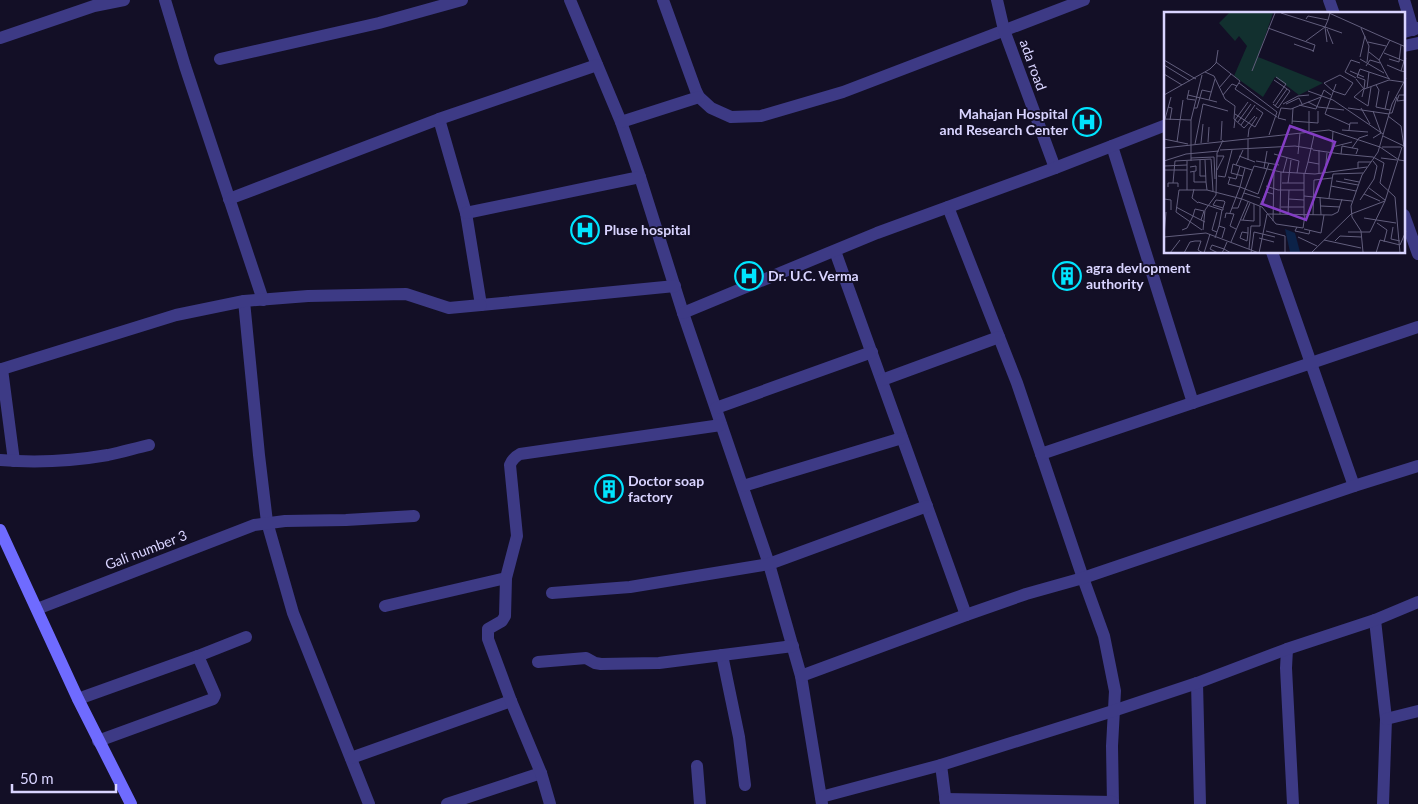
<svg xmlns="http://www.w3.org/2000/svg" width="1418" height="804" font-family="Lato,sans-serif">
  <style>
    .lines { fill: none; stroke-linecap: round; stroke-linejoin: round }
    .minor { stroke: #3d3a85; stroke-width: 12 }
    .tertiary { stroke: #3d3a85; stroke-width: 12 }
    .secondary { stroke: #6f6bff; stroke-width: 12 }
    .labels { text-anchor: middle; stroke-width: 4; stroke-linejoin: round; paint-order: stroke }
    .street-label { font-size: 14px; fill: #d9d4ff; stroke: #130f26 }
    .poi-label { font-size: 14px; font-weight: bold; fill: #d9d4ff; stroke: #130f26; text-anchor: start }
    .inset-road { fill: none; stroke: #625e7d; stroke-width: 1 }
    .view { fill: #843dc5; fill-opacity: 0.15; stroke: #843dc5; stroke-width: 2.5 }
    .inset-edge { fill: none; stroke: #d9d4ff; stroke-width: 2.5 }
  </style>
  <rect width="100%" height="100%" fill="#130f26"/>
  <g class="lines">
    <!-- minor -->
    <g class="minor">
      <polyline points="165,0 185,66 263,300"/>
      <polyline points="570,0 621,122 640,177 683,313 769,564 801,676 822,804"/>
      <polyline points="663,0 696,91 699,97 711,108 731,117 761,116 843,92 1084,0"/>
      <polyline points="997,0 1004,30 1055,168"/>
      <polyline points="1404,0 1413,30"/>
      <polyline points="0,38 94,6 124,0"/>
      <polyline points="220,59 379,23 462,0"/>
      <polyline points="439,119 466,213 481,305 675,286"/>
      <polyline points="621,122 699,97"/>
      <polyline points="1112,146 1193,403"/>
      <polyline points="229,199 439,119 597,65"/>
      <polyline points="948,207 1017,383 1083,578 1104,636 1115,691 1112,746 1113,804"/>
      <polyline points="466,213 640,177"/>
      <polyline points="835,251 966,615"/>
      <polyline points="1272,252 1354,486"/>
      <polyline points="244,301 259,455 267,522 293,613 369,804"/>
      <polyline points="683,313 877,233 1055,168 1166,125"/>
      <polyline points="2,369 176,315 244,301 308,296 406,294 449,308 481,305"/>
      <polyline points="0,370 2,369 14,461"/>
      <polyline points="882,380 999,337"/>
      <polyline points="716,408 872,352"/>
      <polyline points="1041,454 1418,327"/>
      <path d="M0,460c36,3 73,1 108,-5 14,-3 28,-7 41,-10"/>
      <polyline points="743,486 902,438"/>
      <polyline points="552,593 630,587 769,564 927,506"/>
      <polyline points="385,606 506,578"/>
      <polyline points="37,609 254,525 285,521 346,520 414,516"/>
      <polyline points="1375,620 1386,719 1383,804"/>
      <polyline points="1287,649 1286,668 1293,804"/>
      <polyline points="722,655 739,737 745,785"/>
      <polyline points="538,662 586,658 595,663 601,664 659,663 793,646"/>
      <polyline points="801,676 966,615 1026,594 1083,578 1354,486 1418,466"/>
      <polyline points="1197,683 1200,804"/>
      <polyline points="78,699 198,656 246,637"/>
      <polyline points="1386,719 1418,711"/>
      <polyline points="98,741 213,699 215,695 198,656"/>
      <polyline points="351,758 511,701"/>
      <polyline points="941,765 946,804"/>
      <polyline points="697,766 700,804"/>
      <polyline points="821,797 941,765 1113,711 1197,683 1287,649 1375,620 1418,602"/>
      <polyline points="945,799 1113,802"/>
      <polyline points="447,804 541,773"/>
      <path d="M550,804l-9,-31 -30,-72 -23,-62v-10l14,-8 3,-5 1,-38 11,-42 -7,-71c2,-5 4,-8 10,-11l201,-29"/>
    </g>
    <!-- tertiary -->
    <g class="tertiary">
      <polyline points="1329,0 1334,14"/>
      <polyline points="1404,32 1418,28"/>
      <polyline points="1404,46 1418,43"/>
      <polyline points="1404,215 1418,254"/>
    </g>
    <!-- secondary -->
    <polyline class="secondary" points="0,530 78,699 131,804"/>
  </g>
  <!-- icons -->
  <defs>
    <symbol id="hospital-ring" viewBox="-11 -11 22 22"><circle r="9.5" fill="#130f26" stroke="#00e5ff" stroke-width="1.5"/><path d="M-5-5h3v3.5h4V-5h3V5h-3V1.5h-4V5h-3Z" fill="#00e5ff"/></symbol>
    <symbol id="building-ring" viewBox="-11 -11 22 22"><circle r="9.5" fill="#130f26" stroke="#00e5ff" stroke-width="1.5"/><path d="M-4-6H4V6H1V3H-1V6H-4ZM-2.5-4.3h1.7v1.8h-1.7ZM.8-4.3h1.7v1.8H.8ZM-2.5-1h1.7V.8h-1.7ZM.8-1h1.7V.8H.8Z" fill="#00e5ff"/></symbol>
  </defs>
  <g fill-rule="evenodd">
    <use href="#hospital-ring" x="1071" y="106" width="32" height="32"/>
    <use href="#hospital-ring" x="569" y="214" width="32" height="32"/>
    <use href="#hospital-ring" x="733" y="260" width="32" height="32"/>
    <use href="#building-ring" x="1051" y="260" width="32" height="32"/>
    <use href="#building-ring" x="593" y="473" width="32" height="32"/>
  </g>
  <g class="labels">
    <!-- street labels -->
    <g class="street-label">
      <text transform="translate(1033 65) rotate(70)" y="5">ada road</text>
      <text transform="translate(146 550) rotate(-21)" y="5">Gali number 3</text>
    </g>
    <!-- poi labels -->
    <g class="poi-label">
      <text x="1068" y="119" text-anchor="end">Mahajan Hospital<tspan x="1068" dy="16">and Research Center</tspan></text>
      <text x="604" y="235">Pluse hospital</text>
      <text x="1086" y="273">agra devlopment<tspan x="1086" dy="16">authority</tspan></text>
      <text x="768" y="281">Dr. U.C. Verma</text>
      <text x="628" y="486">Doctor soap<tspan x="628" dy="16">factory</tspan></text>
    </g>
  </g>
  <!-- overview -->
  <g transform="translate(1164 12)">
    <rect width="241" height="241" fill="#130f26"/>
    <path d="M65,1h44l-15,44 65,26 -24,12 -24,-18 -12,20 -29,-21 13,-30 -8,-10 -4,5 -16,-18z" fill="#12302f"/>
    <path d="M121,217l10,4 5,19h-10z" fill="#0c2248"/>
    <path class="inset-road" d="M117,1l44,14M165,1l58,26M142,7l2,-3 20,4 2,-7M164,8l-3,7 17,6M161,15l2,15M104,16l47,17 -2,7M197,16l8,18 -2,16M163,17l6,15M223,27l19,8M142,29l19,-14M204,30l18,4M130,32l20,7M205,40l10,8 10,19M220,41l20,8 2,-3M196,45l5,-21M196,47l24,14M225,47l10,3 2,-17M0,48l32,19M215,48l11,-20M240,49l-3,10 5,1M52,50l24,19 -5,8 42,28M0,53l26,16M223,53l14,6M202,54l4,-6 10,3M88,59l23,-58M186,59l14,6M41,60l9,4 11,23 10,7 -1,13 10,9 11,-12M205,60l-2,16 22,-8 14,2M0,62l18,11M176,63l13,8 -8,12 -12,-4 -9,-8zM192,66l-11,-6 6,-12 9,3M51,67l-6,21 8,2M192,67l8,10 -2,8M75,71l38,29 -8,23M212,73l3,5 -3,17 14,3M55,76l12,-14M203,76l-3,1 1,-9 -8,-3 3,-8 30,10M199,77l-9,8 14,9 3,-19M25,78l-2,9 8,1M144,79l25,9 50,34M0,83l46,-26 6,-6 2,-13M24,83l21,5M59,83l9,-11 5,2M242,83h-7l-2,6 9,-1M144,90l10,5 26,3M109,91l13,-19 -10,-7M109,92l5,4 12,-17 -16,-11M119,92l15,-8 11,-1M122,92l13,-6 3,6M135,93l17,4 8,-19 7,5M111,94l12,-17M4,95l4,1 -2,12M30,96h3l5,-18 9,2M184,96l41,6M197,96l9,16M221,97l4,-18M225,101h3l5,-16M71,102l20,13 8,-14 -7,-5M161,102l11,-30M161,102l25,11M224,104l13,10 3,21M0,107l27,1v41M1,107l6,-22M27,108l11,-45M122,108l-8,-2 3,-10 10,1 30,-12M128,109l26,2v-12M74,110l13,-18M128,112l1,-16M77,113l14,-20M70,116l1,-8 13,-18M178,118l26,2M185,118l1,-7h8M145,119v-20M219,124l21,10M84,125l1,-8 8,-12M209,126l8,-5 -8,-22M0,127l24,5M84,127v21M57,128l1,-19M13,130l6,-42M44,130l1,-15M37,131l2,-19M31,132l8,-40 25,7M168,135l20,-5M216,135l19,13 7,1M218,135h19M0,136l165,-18 51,17M168,136l1,-17M188,136l7,-10 9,-3M56,138l75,-4 18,3M79,138l-7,15 16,5M149,138l28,4 1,-8 16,3 -2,5M110,142l25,7 -2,12M134,142l2,-21M177,142l32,3 11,6 -4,20 15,14 5,56M53,144h7l-7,14M75,144l16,6M27,146l23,-1 1,22M217,146l16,2M36,148v16h6M41,148l1,22M0,149l22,-7 33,-3M23,149v29M92,149l23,4M144,150l6,-27M72,153l-3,-1 -2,9 12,3M0,154l23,-1M81,156l-5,19 18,7 11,-31M100,156l3,-17M194,156v-6h13M0,158h23M26,160l6,-1v-5l-6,1M30,160v10h12l1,8M119,161l4,-15M140,161v43M141,161l3,-11 11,2M155,161v-23M161,161l2,-20M54,164l7,1 7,-27M64,165l8,2 4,-13M66,166l-2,6 12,3 -10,26M180,167l15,3M172,169l22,4M9,171l2,-22 36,-2 2,32M118,171h22M124,171l3,-23M102,174l12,4h26M167,174l25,5M4,175v-4h10v4M205,176l16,12M30,177l-2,9 6,5M15,178h28l35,9 20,8 14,17 27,4 2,-13M15,178l-3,22 26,18M80,181l16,5M200,182l16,7M140,184l48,5M156,185l1,18M165,186l4,-24 30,-1M0,187l7,1v10M125,187l15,1M196,188l14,-21 3,-13 -4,-5M221,189l17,-54M34,190l24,8h1v-2l2,-6 -1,-1 -8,-1 -3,5 10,3M96,193l6,-13 7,2M157,194l19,1M12,195l17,9 -6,12 -5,2M117,195h23M68,196h6l16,-42 27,6 34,2 52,-7M116,202l1,-42M124,203l1,-25M149,203l1,-35 18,-2M61,206l1,-5 8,1 -4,12 6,3M200,206l32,5M37,208l3,-9 -9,-2 -2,7 12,6M77,208l13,1v-17M79,208l7,-17M109,209l1,-50M213,211l10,7 -3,12M55,214l3,-16M133,215l-2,4 14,3 1,-4M229,215l-2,12 9,2M140,217l17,4 3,-18M39,218l2,-20 11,-15 1,-42 6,-13M102,219l19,5v17M53,220l-5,-2 5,-18M84,221l-1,8 -7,-3 2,-6 6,1v-6M0,225l2,-25M0,225l42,-4 53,20M134,225l19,9M51,226l4,-12 6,2 -3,10M95,226l15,4M160,228l37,8M171,229l5,-5 21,1M63,230l-3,7 7,4M67,230l17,-40M236,233l6,-14M85,237l2,-23h9v-20M199,240l-2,-21 -9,-14 -1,-11 11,-31 16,-23 14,-48 14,-26M6,241l10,-13M20,241l6,-11 5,-1h6l-3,9 5,3M40,241l6,-19M54,241l-8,-4 2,-4 12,4 -2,4M87,241l3,-21 21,5M95,241l8,-39 65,1 6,-3 4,-13M147,241l40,-39 34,-13 -15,31h-22M212,241l4,-13 20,5"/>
    <path class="view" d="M126,114l45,16 -29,78 -44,-16z"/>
    <rect width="241" height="241" class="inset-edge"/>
  </g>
  <!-- scale -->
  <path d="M12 784v8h104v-8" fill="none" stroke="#d9d4ff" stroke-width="2.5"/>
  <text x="20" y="784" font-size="15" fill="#d9d4ff" stroke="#130f26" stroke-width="4" paint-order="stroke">50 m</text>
</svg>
